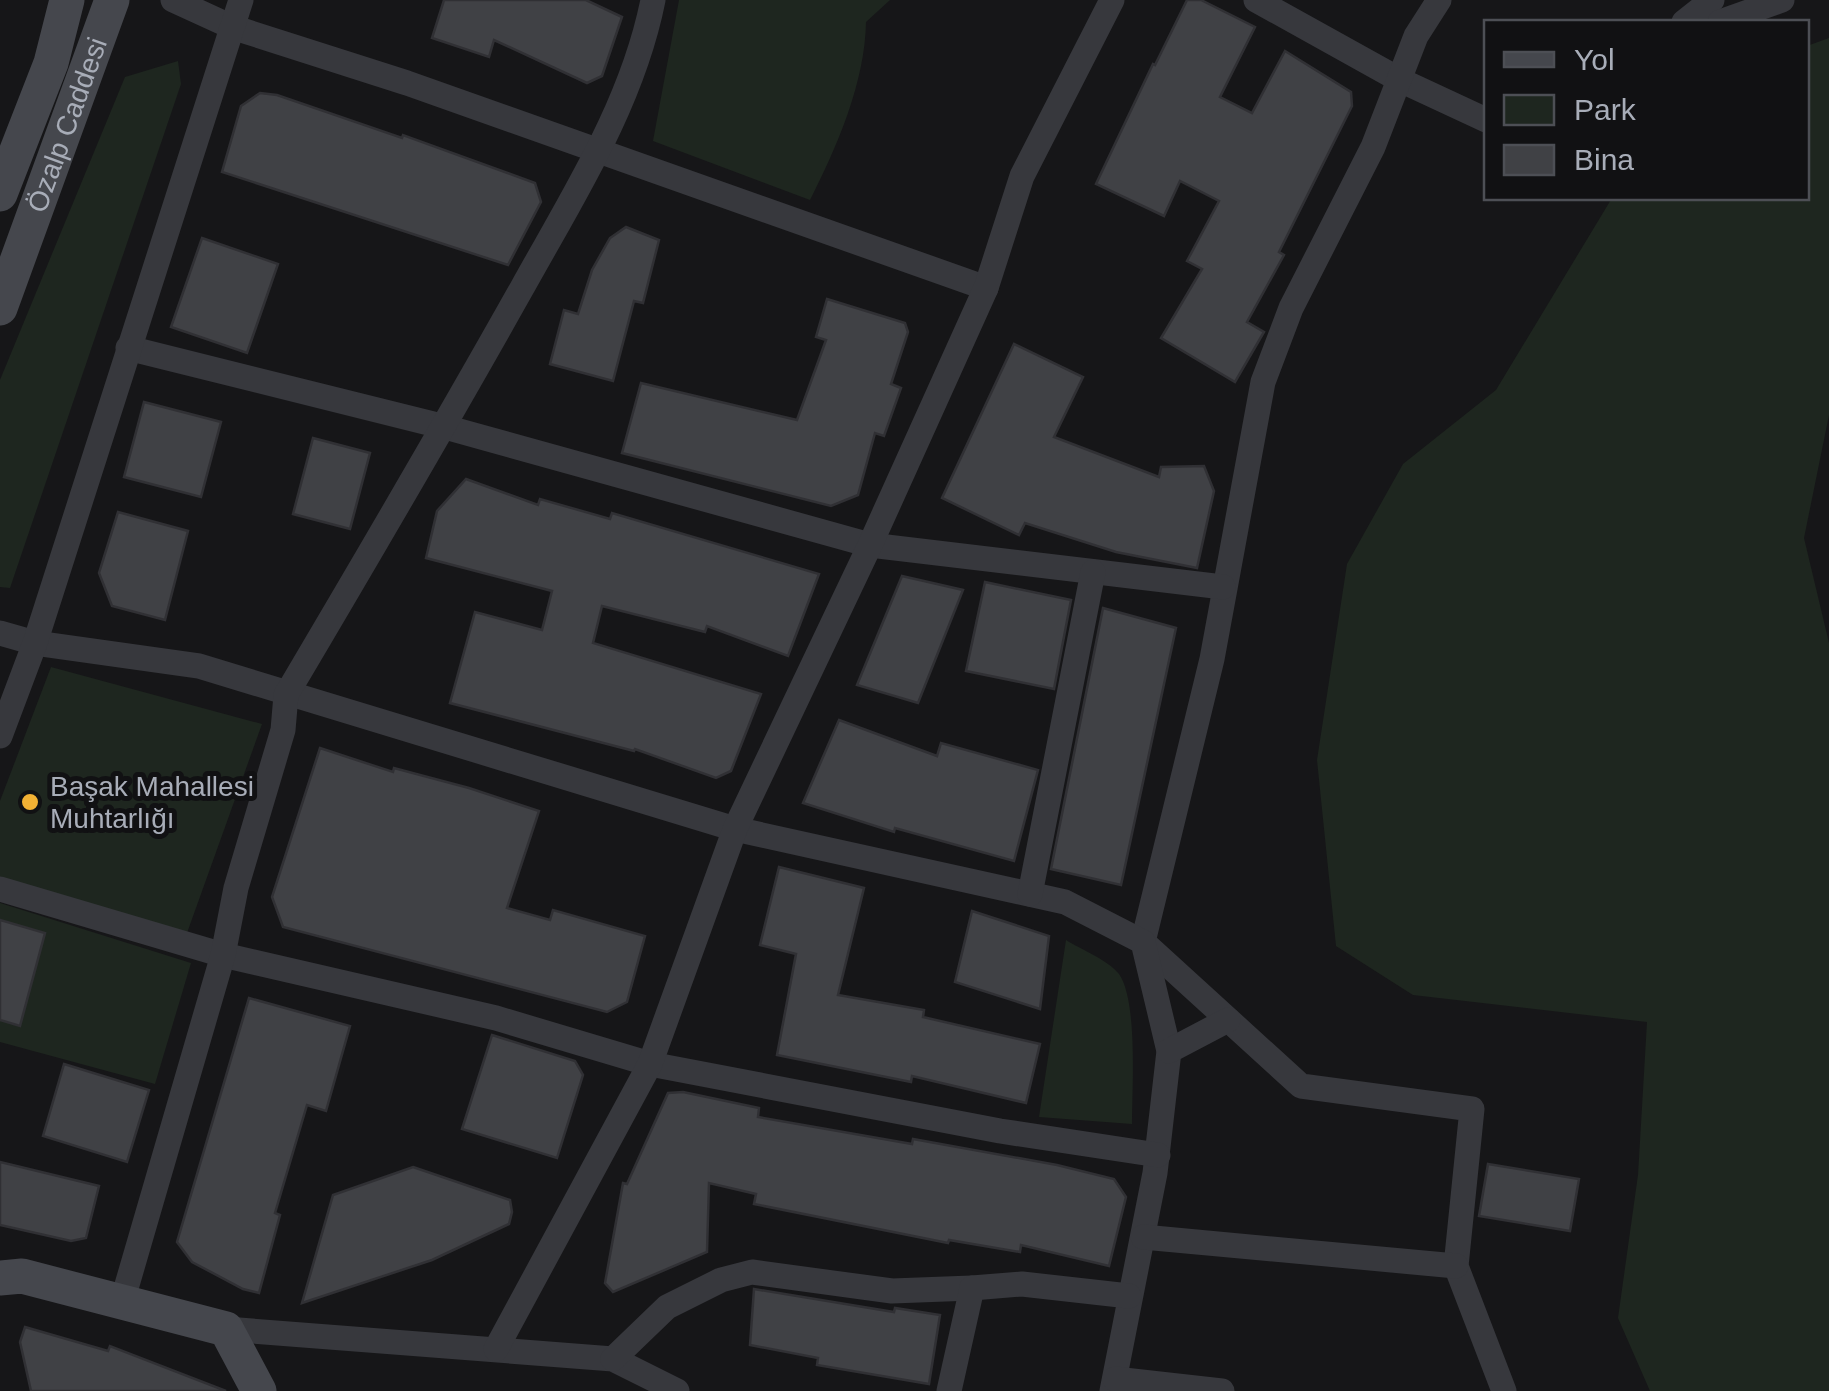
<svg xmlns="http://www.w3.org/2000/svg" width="1829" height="1391" font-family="Helvetica,sans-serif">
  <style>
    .green { fill: #1e261f }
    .building { fill: #404145; stroke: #303034; stroke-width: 2.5 }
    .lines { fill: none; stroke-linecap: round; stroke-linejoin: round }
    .street { stroke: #37383d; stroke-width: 25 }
    .secondary { stroke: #45474d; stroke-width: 35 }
    .poi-dot { fill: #f2b134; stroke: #111113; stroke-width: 4 }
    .labels { text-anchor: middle; stroke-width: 10; stroke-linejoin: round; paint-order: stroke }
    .street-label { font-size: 28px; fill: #a8adb8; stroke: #111113 }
    .poi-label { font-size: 28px; fill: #a8adb8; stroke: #111113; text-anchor: start }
  </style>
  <rect width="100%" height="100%" fill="#161618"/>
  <!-- green -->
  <g class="green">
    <path d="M679,0h211l-24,22c-1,60 -29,125 -56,178l-157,-59z"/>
    <polygon points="1829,38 1829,415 1804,538 1829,643 1829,1391 1650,1391 1618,1318 1638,1175 1647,1022 1413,995 1336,946 1317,760 1347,564 1403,464 1496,390 1612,198 1806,198 1807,46"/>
    <polygon points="178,61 181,84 10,588 0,587 0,380 125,77"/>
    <polygon points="51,667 262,724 187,933 0,878 0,801"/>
    <polygon points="0,903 191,963 155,1084 0,1042"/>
    <path d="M1066,940c16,10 42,20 53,34 19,27 13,115 13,150l-93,-7z"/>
  </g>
  <!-- building -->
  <g class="building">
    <polygon points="444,0 586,0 622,17 602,76 587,83 494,40 489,57 432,38"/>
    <polygon points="1187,0 1201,0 1255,27 1220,97 1252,113 1285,51 1351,92 1352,106 1279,252 1284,255 1247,322 1264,332 1235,382 1161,338 1202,269 1187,261 1219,201 1180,181 1164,216 1096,184 1153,64 1155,65"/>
    <polygon points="260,93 277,95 402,138 403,135 535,183 541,202 508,265 222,172 241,106"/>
    <polygon points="626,227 659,240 643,303 634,301 613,381 550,364 564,310 578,314 592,270 610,238"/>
    <polygon points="202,238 278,264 247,353 171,327"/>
    <polygon points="827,299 905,323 908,332 891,384 901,388 884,436 875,433 858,495 831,506 622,453 641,383 797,420 826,340 816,337"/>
    <polygon points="1014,344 1083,377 1054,437 1159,477 1161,467 1204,466 1214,491 1197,568 1116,552 1025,523 1019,535 942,498"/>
    <polygon points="144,402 221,422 201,497 124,477"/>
    <polygon points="313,438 370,453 350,529 293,514"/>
    <polygon points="466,479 538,505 540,499 610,519 612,513 819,574 788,656 707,626 705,632 602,606 593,643 761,694 731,771 716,778 635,749 634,751 450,703 475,612 542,630 552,591 426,558 437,511"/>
    <polygon points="118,512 188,531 165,620 112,606 99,573"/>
    <polygon points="902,576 963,590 918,703 857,685"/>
    <polygon points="985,582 1071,600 1054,689 966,671"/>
    <polygon points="1103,608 1176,628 1121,885 1051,869"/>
    <polygon points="839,720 937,756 941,743 1038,770 1014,861 895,828 894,832 803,803"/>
    <polygon points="320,748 393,772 394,768 469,788 539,811 507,908 550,920 553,910 645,936 627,1002 607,1012 283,927 272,897"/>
    <polygon points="779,867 864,888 838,995 924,1010 923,1017 1040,1044 1026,1103 912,1076 911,1082 777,1055 796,954 760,945"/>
    <polygon points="972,911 1049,936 1040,1009 955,982"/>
    <polygon points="0,920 45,933 20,1026 0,1020"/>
    <polygon points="249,998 350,1026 326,1111 307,1105 275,1213 280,1215 259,1293 243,1289 192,1262 177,1242"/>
    <polygon points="492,1035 575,1061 583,1075 557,1158 462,1129"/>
    <polygon points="64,1064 149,1090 127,1162 43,1136"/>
    <polygon points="683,1092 759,1108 758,1117 912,1144 913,1139 1057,1165 1114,1179 1126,1197 1109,1266 1021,1245 1020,1252 949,1240 948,1243 754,1204 756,1194 709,1183 707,1252 613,1292 605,1283 623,1183 627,1184 668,1093"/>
    <polygon points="0,1162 99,1186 86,1238 71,1241 0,1225"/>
    <polygon points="1488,1164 1579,1179 1570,1231 1479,1216"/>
    <polygon points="413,1167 510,1200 512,1212 509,1224 432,1260 302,1303 333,1195"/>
    <polygon points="754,1289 894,1312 895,1308 940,1315 929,1384 817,1365 818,1358 750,1345"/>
    <polygon points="25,1327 108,1351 110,1346 226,1391 31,1391 20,1342"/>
  </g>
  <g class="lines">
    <!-- street -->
    <g class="street">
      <polyline points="173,0 232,27 407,83 986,288"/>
      <polyline points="1256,0 1400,80 1486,120"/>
      <polyline points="1439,0 1416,36 1373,147 1291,308 1263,382 1212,659 1143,942 1301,1086 1472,1109 1456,1266 1504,1391"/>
      <polyline points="1684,22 1712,0"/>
      <polyline points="1720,22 1782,0"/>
      <polyline points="128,348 445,427 870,545 1223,587"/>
      <polyline points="0,633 35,643 199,666 735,829 1065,902 1143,942 1169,1051 1155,1173 1112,1391"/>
      <polyline points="0,736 35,643 241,0"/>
      <polyline points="0,889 223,955 496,1018 650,1064 1000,1131 1158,1155"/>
      <polyline points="1030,894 1093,572"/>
      <polyline points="1169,1051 1228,1020"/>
      <polyline points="1143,1237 1456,1266"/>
      <path d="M122,1302l101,-347 13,-67 47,-158 3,-35c80,-135 159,-270 236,-407 51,-92 110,-183 131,-288"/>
      <polyline points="226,1329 613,1359 677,1391"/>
      <polyline points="496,1349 650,1064 735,829 870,545 986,288 1022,176 1112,0"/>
      <polyline points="613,1359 667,1307 721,1280 752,1272 892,1291 972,1288"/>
      <polyline points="1115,1379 1222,1391"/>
      <polyline points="949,1391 972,1288 1022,1284 1129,1296"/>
    </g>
    <!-- secondary -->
    <g class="secondary">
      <polyline points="0,194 51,63 67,0"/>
      <path id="s1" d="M0,308l112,-308"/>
      <polyline points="0,1278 22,1276 226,1329 259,1391"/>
    </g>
  </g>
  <!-- markers -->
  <circle class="poi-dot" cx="30" cy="802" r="10"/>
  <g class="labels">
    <!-- street labels -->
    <g class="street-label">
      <text dy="10" stroke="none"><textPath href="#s1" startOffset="195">Özalp Caddesi</textPath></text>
    </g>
    <!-- poi labels -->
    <g class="poi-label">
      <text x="50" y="796">Başak Mahallesi<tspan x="50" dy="32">Muhtarlığı</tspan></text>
    </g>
  </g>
  <!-- legend -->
  <rect x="1484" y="20" width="325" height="180" fill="#111113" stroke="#4d4f55" stroke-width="2.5"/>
  <rect x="1504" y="52" width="50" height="15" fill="#45474d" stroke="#4d4f55" stroke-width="2.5"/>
  <text x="1574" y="70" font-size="30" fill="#a8adb8">Yol</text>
  <rect x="1504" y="95" width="50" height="30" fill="#1e261f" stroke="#4d4f55" stroke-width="2.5"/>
  <text x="1574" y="120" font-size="30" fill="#a8adb8">Park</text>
  <rect x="1504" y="145" width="50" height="30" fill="#404145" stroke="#4d4f55" stroke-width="2.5"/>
  <text x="1574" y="170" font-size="30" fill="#a8adb8">Bina</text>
</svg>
